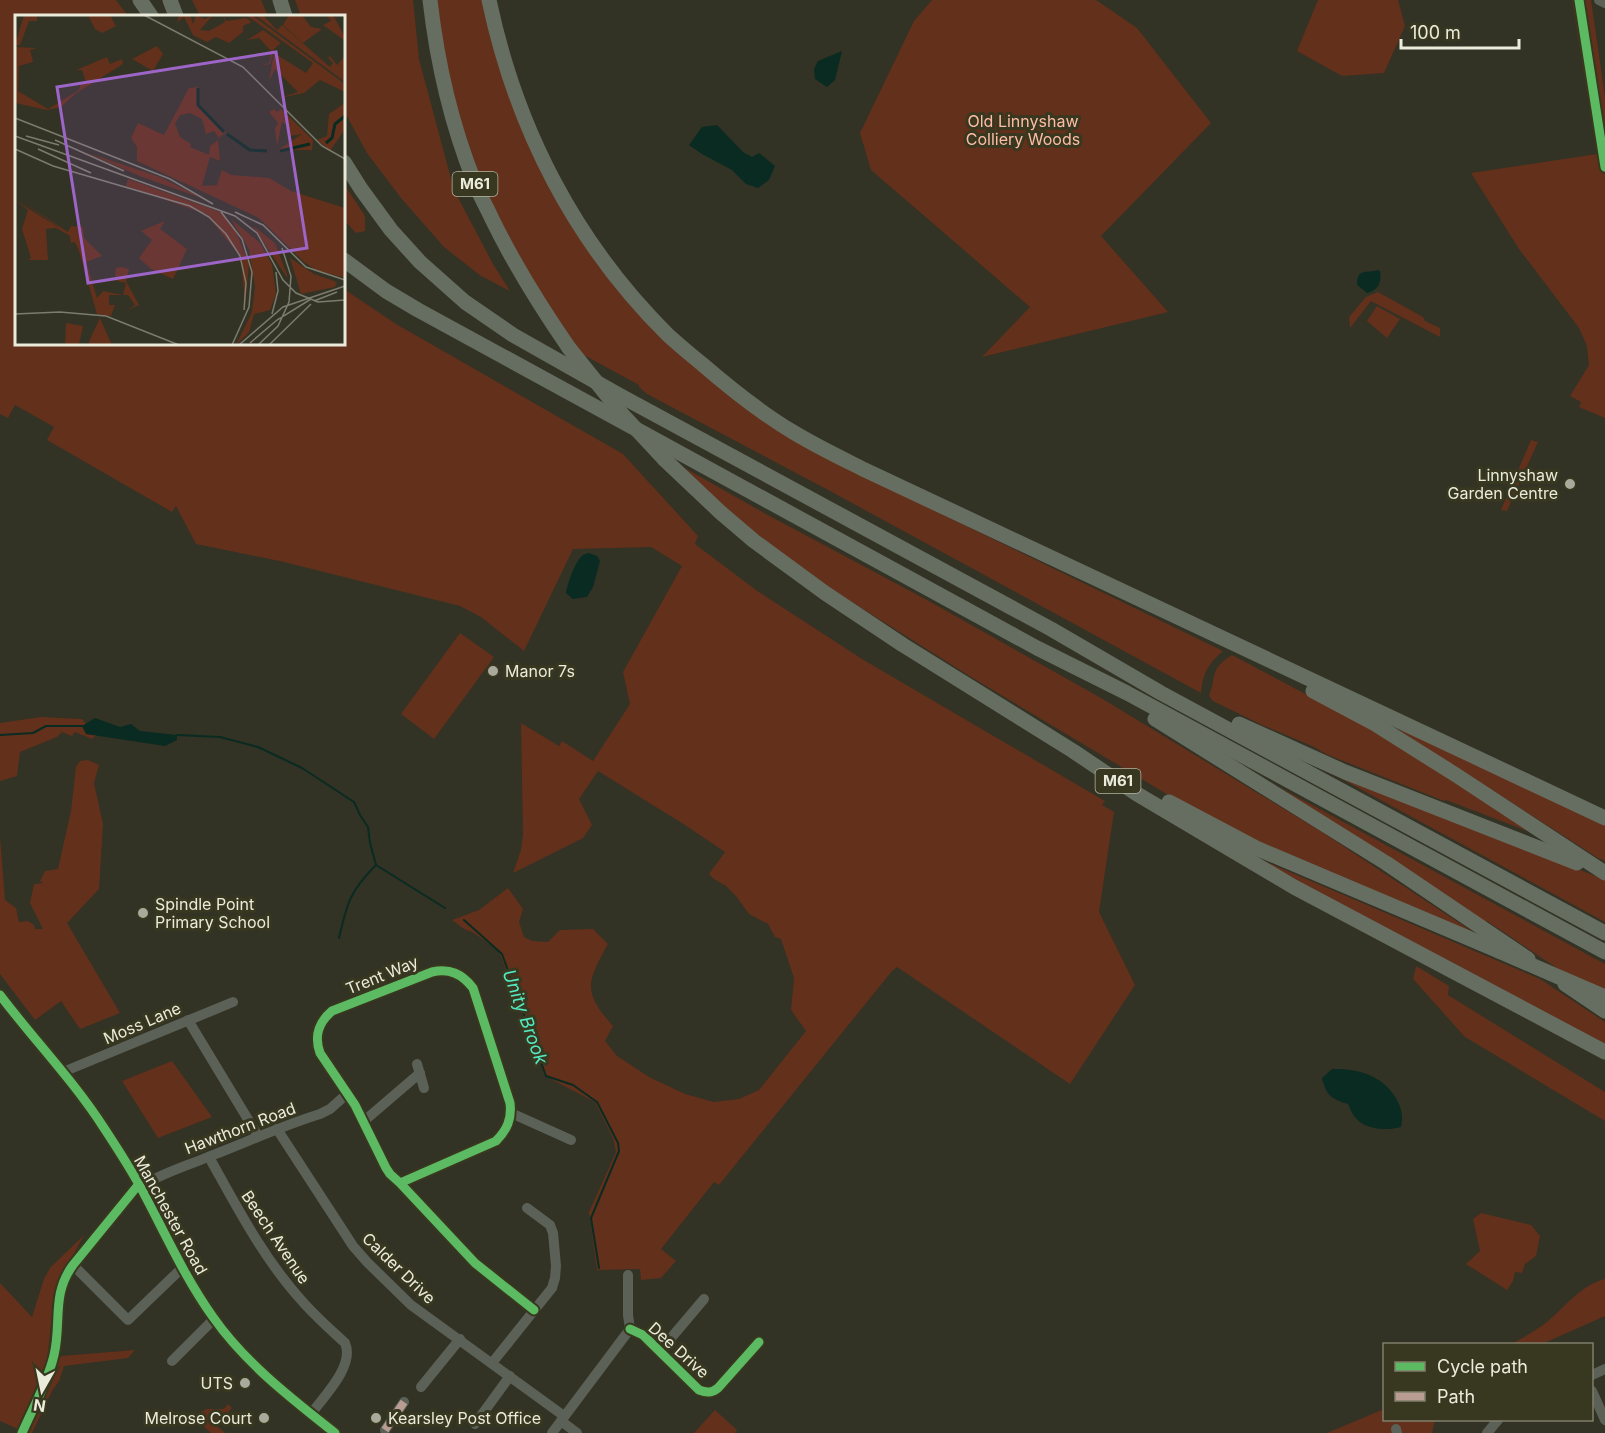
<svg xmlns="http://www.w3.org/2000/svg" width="1605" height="1433" font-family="Inter,sans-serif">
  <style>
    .green { fill: #63301b }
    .water { fill: #0a2b21 }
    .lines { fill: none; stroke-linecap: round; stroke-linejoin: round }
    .stream { stroke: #0a2b21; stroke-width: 2 }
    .minor { stroke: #5b6157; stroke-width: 10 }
    .major { stroke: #687265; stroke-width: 12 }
    .highway { stroke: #656e60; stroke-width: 15 }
    .highway-bridge { stroke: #656e60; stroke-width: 15 }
    .quiet { stroke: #b99d93; stroke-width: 8; stroke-dasharray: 15 8; stroke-linecap: butt }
    .cycleway-casing { stroke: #38371f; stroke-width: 13 }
    .cycleway { stroke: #5cba63; stroke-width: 9 }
    .poi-dot { fill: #aaaa9c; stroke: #38371f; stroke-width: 2 }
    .labels { text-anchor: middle; stroke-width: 6; stroke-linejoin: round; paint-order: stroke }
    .shield { fill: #38371f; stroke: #b5b5a3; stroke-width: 1.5 }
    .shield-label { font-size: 15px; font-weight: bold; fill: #ebebdc }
    .park-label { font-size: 16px; fill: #febca5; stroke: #38371f }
    .poi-label { font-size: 16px; fill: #ebebdc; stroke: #38371f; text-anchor: end }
    .street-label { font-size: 16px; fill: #ebebdc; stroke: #38371f }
    .water-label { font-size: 18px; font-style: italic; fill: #53eac3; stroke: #38371f }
    .inset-river { fill: none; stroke: #0a2b21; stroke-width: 3 }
    .inset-road { fill: none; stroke: #7c7c6e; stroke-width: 1.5 }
    .view { fill: #9d65c8; fill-opacity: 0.15; stroke: #9d65c8; stroke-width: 3 }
    .inset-edge { fill: none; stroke: #ebebdc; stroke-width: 3 }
  </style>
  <rect width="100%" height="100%" fill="#323225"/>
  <!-- green -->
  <g class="green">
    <path d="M0,0h116l12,16h-112v328h328v-55l52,35 227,130 75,82 -3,8 61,46 106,69 243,142 -3,4 12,7 -15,100 36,73 -65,99 -173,-117 -5,4 -173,214 -5,-3 -53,67 15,12 -15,17 -20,2 -1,-11 -43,1 -8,-58 27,-60 -3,-14 -18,-36 -50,-26 -46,-125 -25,-18 -10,-4 -12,-9 27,-10 29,-22 15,21 -4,13 5,15 8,4 16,1 12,-12 33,-1 15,15c-21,38 -26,47 5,82l-8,15 12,15 32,21 36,17 29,8 25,-3 20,-9 47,-59 -15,-21 3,-32 -13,-39 -6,-2 -7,-13 -19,-10 -13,-18 -10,-10 -12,-7 -5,-5 16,-22 -40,-27 -87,-54 -19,28 13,26 -9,13 -70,35 8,-23 2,-15 -2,-112 38,23 3,-5 31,20 37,-57 -7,-32 59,-106 -31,-19 -78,2 -49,102 -43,-34 -21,-11 -176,-44 -88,-18 -20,-38 -4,6 -125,-72 7,-13 -39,-22 -7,13 -8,-4z"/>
    <polygon points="192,0 261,0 268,16 200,16"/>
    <polygon points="295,0 413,0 419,59 454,190 493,264 510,291 481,276 444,247 401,198 367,153 344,111 344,16 301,16"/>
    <path d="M436,0h47l54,161 149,197 196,127 341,166c-15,13 -20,22 -22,42l-371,-202 -183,-97 -8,-7v-2l-57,-31 -51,-67 -53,-110 -26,-80z"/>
    <polygon points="932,0 1096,0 1137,28 1211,123 1101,236 1168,312 982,357 1030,307 871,170 860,133 914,21"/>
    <polygon points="1318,0 1398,0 1405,26 1384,73 1342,76 1297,51"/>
    <polygon points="1572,0 1576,0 1605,172 1605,418 1579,407 1581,402 1570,396 1589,365 1587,346 1579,328 1519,249 1471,173 1597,154"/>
    <polygon points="1583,0 1591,0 1605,97 1605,136"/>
    <polygon points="344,184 365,216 365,231 356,233 344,220"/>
    <polygon points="1378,292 1423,317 1425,321 1440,328 1440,337 1371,301 1350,328 1349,317 1366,297"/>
    <polygon points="1377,306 1400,319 1387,338 1367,321"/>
    <polygon points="1531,440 1538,442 1507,511 1501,510"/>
    <polygon points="683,467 766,514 927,600 1101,698 1322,832 1476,934 1286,856 1185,805 971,677 817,580 718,504"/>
    <polygon points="460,633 494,657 434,739 401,714"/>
    <path d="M1232,655l117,62 49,29 137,88 -89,-34 -2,1 -15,-6 -101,-40 -16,-9 -50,-21 -49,-24 -4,-5c8,-20 0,-27 23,-41z"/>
    <polygon points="41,717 82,719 86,724 82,726 86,734 96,735 92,739 75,732 72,736 62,732 57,737 20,752 17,776 0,781 0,723"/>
    <polygon points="1401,728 1605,823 1605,861 1598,858 1400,731"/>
    <polygon points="88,760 99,765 94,783 103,824 99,889 67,923 120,1013 80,1029 61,1001 35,1020 0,974 0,836 5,900 16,908 19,922 28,921 34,925 35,929 43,929 30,903 34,884 43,883 40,881 45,871 58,869 71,811 76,767 80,761"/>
    <polygon points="1318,766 1603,879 1605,881 1605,922"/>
    <polygon points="1279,787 1605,964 1605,991 1567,975 1487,921 1485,923"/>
    <polygon points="1250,855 1540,979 1605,1022 1605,1047"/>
    <polygon points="1416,966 1449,986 1448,995 1605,1092 1605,1121 1465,1037 1413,979"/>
    <polygon points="172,1061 212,1117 158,1138 122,1081"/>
    <polygon points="1481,1213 1531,1225 1540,1236 1536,1256 1525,1264 1522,1273 1515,1272 1513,1281 1507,1290 1466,1264 1480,1251 1473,1219"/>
    <polygon points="84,1235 56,1287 54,1296 47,1361 18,1429 0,1421 0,1283 32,1317 44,1279 50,1268"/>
    <path d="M1605,1279v37l-63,28h-30c12,-7 25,-14 36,-23 18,-15 33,-36 57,-42z"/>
    <polygon points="135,1350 128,1358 64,1366 59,1381 52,1391 32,1433 27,1433 61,1356"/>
    <polygon points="228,1404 232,1408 217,1426 225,1433 211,1433 198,1421 196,1414 207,1409 224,1409"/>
    <polygon points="1384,1409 1384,1420 1435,1420 1432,1433 1327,1433"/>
    <polygon points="715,1410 737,1430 735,1433 694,1433"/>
  </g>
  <!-- water -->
  <g class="water">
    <polygon points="842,51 835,80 827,87 815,79 814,69 818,61"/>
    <polygon points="717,125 743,152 752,157 759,153 775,166 769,180 758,188 746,184 732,170 702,154 689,145 702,127"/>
    <path d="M1377,270l3,1c2,12 -2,19 -13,22l-10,-8c0,-18 10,-11 20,-15z"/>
    <path d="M589,553l8,3 3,5 -7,26 -6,10 -14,2 -7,-6c1,-8 8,-28 14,-35 3,-4 5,-4 9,-5z"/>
    <polygon points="95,718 120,727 131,724 140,731 177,735 177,740 165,746 86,734 82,726"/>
    <path d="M1332,1069c28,-1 55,8 67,35 3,7 4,15 2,23 -13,4 -37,3 -46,-10 -3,-3 -5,-9 -7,-13 -17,-5 -22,-9 -26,-26z"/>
  </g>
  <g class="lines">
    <!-- stream -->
    <g class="stream">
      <polyline points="0,735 33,733 46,726 82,726"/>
      <polyline points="177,735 220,737 258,747 302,768 354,802 360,815 368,827 370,843 376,865 445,908"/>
      <polyline points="464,920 502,954 546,1076 573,1085 597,1102 618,1143 619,1151 591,1218 599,1268"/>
      <path d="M339,938c8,-35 11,-47 37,-73"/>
    </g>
    <!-- minor -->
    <g class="minor">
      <polyline points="1599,0 1605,3"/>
      <polyline points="188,1020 258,1136"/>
      <polyline points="417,1064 424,1088"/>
      <polyline points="63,1072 233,1002"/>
      <polyline points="511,1113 571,1140"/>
      <polyline points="364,1121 420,1073"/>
      <polyline points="277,1129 353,1246 367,1262 411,1305 564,1416"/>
      <path d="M209,1157c28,50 54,101 93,144 13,15 29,29 43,42 10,23 -21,53 -34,71"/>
      <path d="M400,1183l96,-42c11,-11 16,-22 14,-38l-37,-115c-11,-14 -23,-20 -41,-16l-100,39c-14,12 -18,25 -12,42l35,52 31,63 4,6 10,9 75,80 59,47"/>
      <path d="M140,1187c22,-14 44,-20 68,-30 37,-14 73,-31 112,-43l10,-5 18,-16"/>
      <polyline points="73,1265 128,1320 182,1268"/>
      <path d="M630,1329l13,6 56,55c8,3 13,3 19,-2l41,-46"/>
      <polyline points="660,1351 704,1299"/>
      <polyline points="172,1361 214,1319"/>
      <polyline points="492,1363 552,1288 555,1278 556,1266 553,1233 550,1225 527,1208"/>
      <polyline points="1592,1375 1605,1369"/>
      <polyline points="421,1387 460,1339"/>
      <polyline points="1592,1391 1605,1420"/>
      <polyline points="561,1421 577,1433"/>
      <polyline points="475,1424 510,1376"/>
      <polyline points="1396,1429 1397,1433"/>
      <polyline points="385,1430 404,1402"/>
      <path d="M22,1433c11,-25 26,-52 32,-78 8,-33 -3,-60 19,-90l66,-81"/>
      <polyline points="552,1433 630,1329 628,1315 628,1275"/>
      <polyline points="1487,1433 1498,1420"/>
    </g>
    <!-- major -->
    <path class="major" d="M0,995c34,45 73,85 104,133 13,20 27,41 38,62 23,43 43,88 71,127 32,46 79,82 122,116"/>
    <!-- highway -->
    <g class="highway">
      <polyline points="140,0 151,16"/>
      <polyline points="170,0 176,16"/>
      <polyline points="280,0 285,16"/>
      <path d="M430,0c7,62 21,123 44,181 5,13 12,25 18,38 22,45 48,87 77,129"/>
      <path d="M489,0c27,128 86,243 179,335 11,10 23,20 34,29 29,25 59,49 91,68 23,14 48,26 72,38l740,348"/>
      <polyline points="344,162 361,189 391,230 420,262 465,302 513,335 619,395 1051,629 1161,693 1605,933"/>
      <polyline points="344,260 386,291 418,310 1037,648 1127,693 1605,952"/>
      <polyline points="664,459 720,512 754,541 825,593 903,645 1073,751 1137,794 1294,887 1605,1052"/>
      <polyline points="1313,691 1375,724 1456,775 1605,873"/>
      <polyline points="1155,719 1386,863 1528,959"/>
      <polyline points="1239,724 1345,772 1577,863"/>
      <polyline points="1169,802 1256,848 1499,951"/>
      <polyline points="1565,984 1605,1011"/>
      <polyline points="1591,991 1605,997"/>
    </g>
    <!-- highway-bridge -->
    <g class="highway-bridge">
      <polyline points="569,348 622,414 664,459"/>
      <polyline points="1499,951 1591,991"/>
    </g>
    <!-- quiet -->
    <polyline class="quiet" points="385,1430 404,1402"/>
    <defs>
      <g id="cycleway">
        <polyline points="1579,0 1605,167"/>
        <path d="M0,995c34,45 73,85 104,133 13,20 27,41 38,62 23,43 43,88 71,127 32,46 79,82 122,116"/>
        <path d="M400,1183l96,-42c11,-11 16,-22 14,-38l-37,-115c-11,-14 -23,-20 -41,-16l-100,39c-14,12 -18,25 -12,42l35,52 31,63 4,6 10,9 75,80 59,47"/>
        <path d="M630,1329l13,6 56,55c8,3 13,3 19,-2l41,-46"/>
        <path d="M22,1433c11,-25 26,-52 32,-78 8,-33 -3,-60 19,-90l66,-81"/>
      </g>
    </defs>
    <!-- cycleway casing -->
    <use href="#cycleway" class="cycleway-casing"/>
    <!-- cycleway -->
    <use href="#cycleway" class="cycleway"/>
  </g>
  <!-- markers -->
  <g class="poi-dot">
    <circle cx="1570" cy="484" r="6"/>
    <circle cx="493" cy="671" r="6"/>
    <circle cx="143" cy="913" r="6"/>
    <circle cx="245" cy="1383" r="6"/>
    <circle cx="264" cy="1418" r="6"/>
    <circle cx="376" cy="1418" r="6"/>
  </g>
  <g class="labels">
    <!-- shield labels -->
    <g class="shield">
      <rect x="452.5" y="172" width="45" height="24" rx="4.5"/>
      <rect x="1095.5" y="769" width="45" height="24" rx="4.5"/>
    </g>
    <g class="shield-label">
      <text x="475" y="189">M61</text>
      <text x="1118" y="786">M61</text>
    </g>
    <!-- park labels -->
    <g class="park-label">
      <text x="1023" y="127">Old Linnyshaw<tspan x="1023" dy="18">Colliery Woods</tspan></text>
    </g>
    <!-- poi labels -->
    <g class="poi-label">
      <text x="1558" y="481">Linnyshaw<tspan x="1558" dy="18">Garden Centre</tspan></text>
      <text x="505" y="677" text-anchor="start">Manor 7s</text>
      <text x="155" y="910" text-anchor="start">Spindle Point<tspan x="155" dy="18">Primary School</tspan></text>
      <text x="233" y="1389">UTS</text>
      <text x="252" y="1424">Melrose Court</text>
      <text x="388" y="1424" text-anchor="start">Kearsley Post Office</text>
    </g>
    <!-- street labels -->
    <g class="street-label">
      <text transform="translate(382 975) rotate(-22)" y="6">Trent Way</text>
      <text transform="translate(142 1023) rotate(-23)" y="6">Moss Lane</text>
      <text transform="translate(240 1128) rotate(-21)" y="6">Hawthorn Road</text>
      <text transform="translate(171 1215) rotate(61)" y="6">Manchester Road</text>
      <text transform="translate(276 1237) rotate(56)" y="6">Beech Avenue</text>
      <text transform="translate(399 1268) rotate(44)" y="6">Calder Drive</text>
      <text transform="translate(679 1350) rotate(42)" y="6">Dee Drive</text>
    </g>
    <!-- water labels -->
    <g class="water-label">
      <text transform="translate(525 1017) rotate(70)" y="6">Unity Brook</text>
    </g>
  </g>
  <!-- overview -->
  <g transform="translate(15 15)">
    <rect width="330" height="330" fill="#323225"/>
    <path d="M9,0h13v6h-8l-9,24h-5zM73,0h22l6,11 -14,7 -7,-4zM164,0h11l3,9 3,-9 9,4 8,-4 -13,15 9,1 16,-9 -2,-7 3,6 20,-3 6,4 -9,4v6l-14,11 -13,-6 -9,5 -14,-7 -9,-18 -7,5zM231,0h6l93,69v8l-25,-12 -16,13 -25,5 19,-6 -23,-23 -6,12 5,-28 32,20 7,-10zM240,0h8l14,15 5,-5 48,42 3,-4 -5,-5 2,-2 7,9 8,-9v26zM274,0h13l9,12 11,2 -19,14 -20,-18zM312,0h6l12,22v9l-1,-6 -21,-15 8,-4zM248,15l18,13 -7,6 -4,15 -10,2 9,-3 3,-11 -13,-14 -12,2zM142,31l6,8 -10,17 -21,-12zM0,32l22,1 -7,2 3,12 -14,4 -1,25 30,18 31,-19 2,-8 5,1 -4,-13h-6l31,-13 3,7 12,-5 1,5 -48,30 -14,13 -14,3 -32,-7zM183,72l1,19 27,26 -7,6 -5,-7 -8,3 -4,-15 -12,-6 -10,2 -5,9 5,13 11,7 -1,3 19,8 1,-9 8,-6 2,21 -10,-4 -8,29 15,-1 5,-15 9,5 38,3 22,13 54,17v70l-29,-8 -12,-8 -45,-44 -122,-57v-14l-6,-9 7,-15 26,12 25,-47zM330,88v26l-15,22 -13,-11 10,-4 2,-22zM259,94l3,3 4,-3 32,31 -1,10h-34l24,-16 -12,2 -3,-11 -5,-3 -5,24 -2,-17 3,-6 -9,-11zM70,137l75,25 44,22 -62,-22zM113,164l92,33 14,15 15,37 -4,42 -4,-49 -35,-43 -80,-28zM0,182l53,35 3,-6 12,1 1,11 18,18 -16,6 11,36 6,-7 20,4 3,-12 -9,-2 -2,-6 1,-7 6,-1 7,2 -3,12 13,24 -11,5 7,-5 -7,-10h-19v10h6l-4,11 -14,-2 -18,-63 -4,-9 -4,1 -1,-7 -14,-8 -10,1 2,31h-20l3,-2 -9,-29 6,-19 -13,-10 49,31zM216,204l29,24 12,21 4,30 -6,16 -16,4 -5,18 -13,13 16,-33 3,-25 -6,-38zM150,206l-5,8 27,20 -14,30 -22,-10 -12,-11 13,-18 -11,-9zM237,210l23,18 13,34 -2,-1zM275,243l24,16 23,8 -2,5 -34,7zM85,303l12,27h-24l2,-6zM51,308l17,3 -4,19h-14z" fill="#63301b"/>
    <path class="inset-river" d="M183,73v17l26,27M212,119l23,16 17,1M311,128l6,-5 3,-14 10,-8M265,136l30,-7"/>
    <path class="inset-road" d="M129,0l99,52 79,79 23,13M0,103l155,61 43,25M0,121l220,80 22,17 26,47 13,13 22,9 27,-2M11,121l33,9M40,125l69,31M0,134l38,17 137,40 19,11 17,17 14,22 6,27 -2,27M23,134l53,24M206,197l21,27 10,33 -3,35 -17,38M220,197l28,13 43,42 39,13M299,286l23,-9M0,299l45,-2 46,4 73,29M257,299l6,-23 -2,-19M235,328l27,-23 34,-21M224,330l44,-38 62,-21M243,330l20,-19 11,-24 2,-26 -9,-28M254,330l42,-41"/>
    <path class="view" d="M261,37l31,196 -219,35 -31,-196z"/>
    <rect width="330" height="330" class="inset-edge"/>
  </g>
  <!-- legend -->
  <rect x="1383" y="1343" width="210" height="78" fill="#38371f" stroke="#807f6b" stroke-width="1.5"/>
  <rect x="1395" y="1362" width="30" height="9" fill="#5cba63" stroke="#807f6b" stroke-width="1.5"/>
  <text x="1437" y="1373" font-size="18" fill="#ebebdc">Cycle path</text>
  <rect x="1395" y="1392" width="30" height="9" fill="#b99d93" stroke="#807f6b" stroke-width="1.5"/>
  <text x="1437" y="1403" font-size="18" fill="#ebebdc">Path</text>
  <!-- north arrow -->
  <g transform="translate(42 1391) rotate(189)" stroke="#38371f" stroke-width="4.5" paint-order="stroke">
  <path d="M0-4.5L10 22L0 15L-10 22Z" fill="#ebebdc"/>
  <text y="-9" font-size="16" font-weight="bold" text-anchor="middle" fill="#ebebdc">N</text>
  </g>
  <!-- scale -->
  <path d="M1401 39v9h118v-9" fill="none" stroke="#ebebdc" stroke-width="3"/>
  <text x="1410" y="39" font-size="18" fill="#ebebdc" stroke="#38371f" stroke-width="4.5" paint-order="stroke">100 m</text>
</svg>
